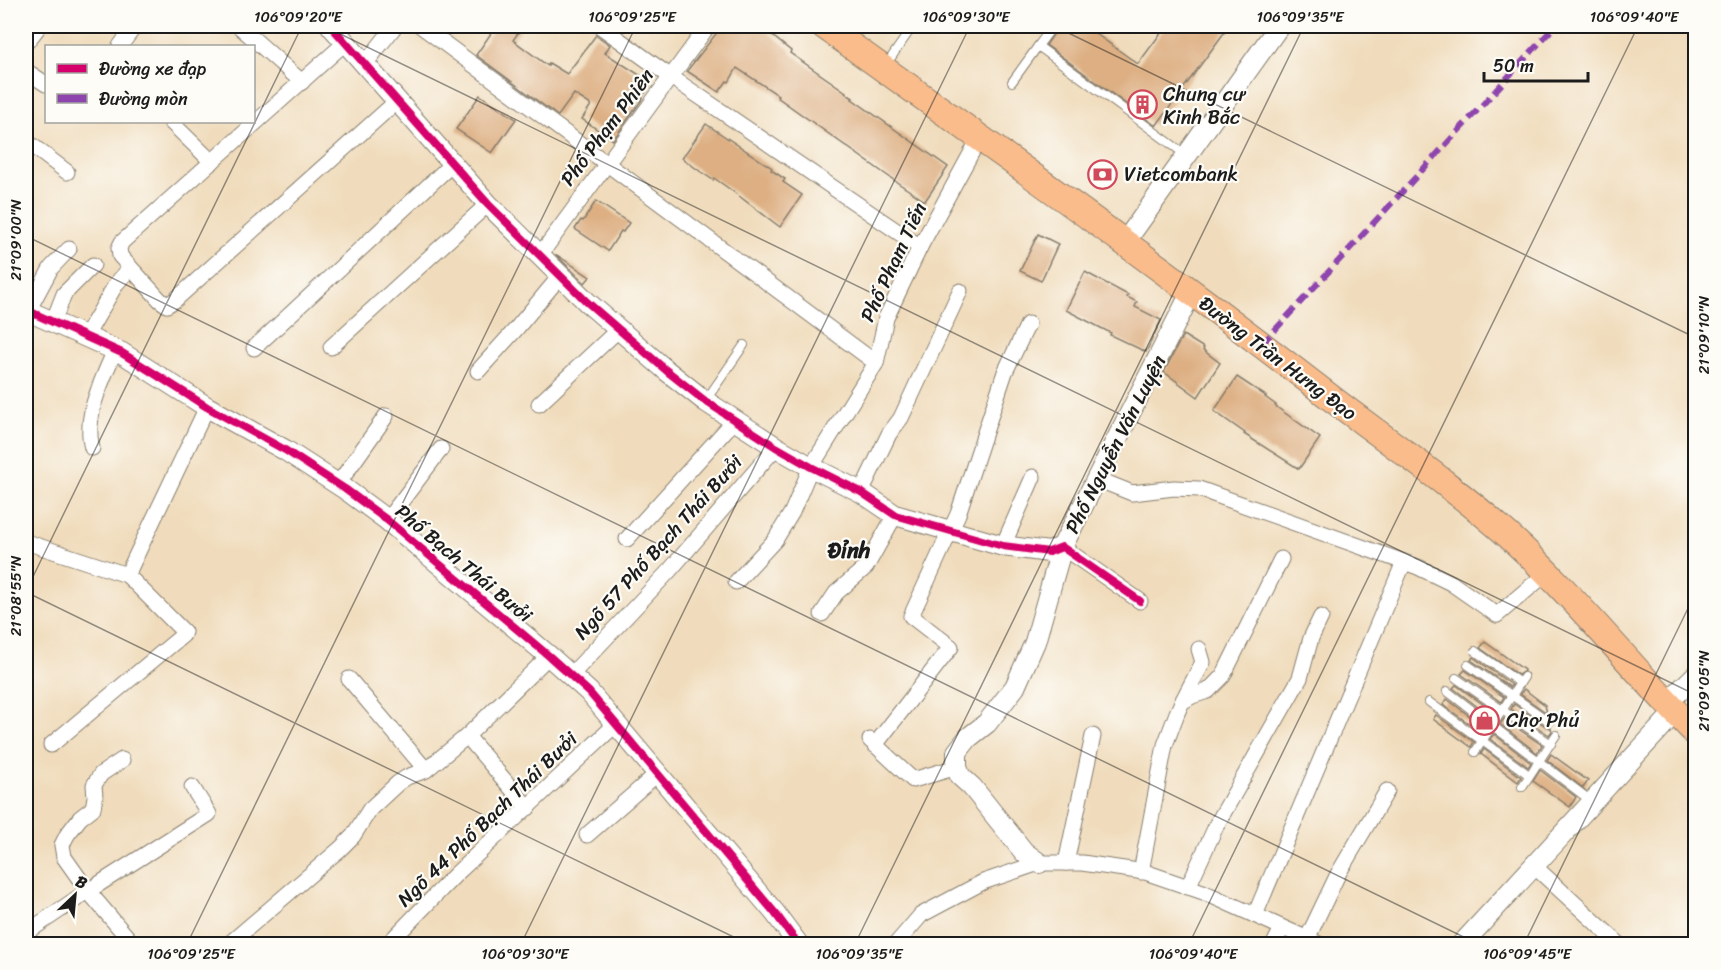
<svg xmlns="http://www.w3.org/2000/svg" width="1721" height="970" font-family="Sriracha,sans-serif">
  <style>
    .building { fill: #ddaf82 }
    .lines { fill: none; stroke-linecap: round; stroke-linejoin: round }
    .service-casing { stroke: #867c6c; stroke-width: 10 }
    .minor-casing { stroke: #867c6c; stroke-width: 17 }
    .tertiary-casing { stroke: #867c6c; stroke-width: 22 }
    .trunk-casing { stroke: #867c6c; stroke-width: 28 }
    .service { stroke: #fff; stroke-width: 8 }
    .minor { stroke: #fff; stroke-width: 15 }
    .tertiary { stroke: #fff; stroke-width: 20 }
    .trunk { stroke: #fabc8b; stroke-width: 26 }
    .quiet { stroke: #8e44ad; stroke-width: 6; stroke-dasharray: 12 6; stroke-linecap: butt }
    .cycleway-casing { stroke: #fdfcf7; stroke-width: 11 }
    .cycleway { stroke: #d6006c; stroke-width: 8 }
    .ticks { fill: none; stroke: #1c1c1c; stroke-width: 1.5; stroke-opacity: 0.45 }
    .labels { text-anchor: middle; stroke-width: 4.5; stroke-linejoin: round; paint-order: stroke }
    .poi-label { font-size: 20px; fill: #1c1c1c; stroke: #fdfcf7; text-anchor: start }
    .street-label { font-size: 20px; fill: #1c1c1c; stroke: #fdfcf7 }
    .quarter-label { font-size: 22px; font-weight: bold; fill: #1c1c1c; stroke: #fdfcf7 }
    .neatline { fill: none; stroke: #1c1c1c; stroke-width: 2 }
    .ticks-label { font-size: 15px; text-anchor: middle; fill: #1c1c1c }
  </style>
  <rect width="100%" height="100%" fill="#fdfcf7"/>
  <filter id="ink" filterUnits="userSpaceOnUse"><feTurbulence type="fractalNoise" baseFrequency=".0167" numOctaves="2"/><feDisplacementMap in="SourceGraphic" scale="12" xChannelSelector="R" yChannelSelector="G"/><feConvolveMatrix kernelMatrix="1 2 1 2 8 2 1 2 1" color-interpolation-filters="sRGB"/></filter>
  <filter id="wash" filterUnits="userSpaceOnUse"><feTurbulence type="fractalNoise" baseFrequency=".008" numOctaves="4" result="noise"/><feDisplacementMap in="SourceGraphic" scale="24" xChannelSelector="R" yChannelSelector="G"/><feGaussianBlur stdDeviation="1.35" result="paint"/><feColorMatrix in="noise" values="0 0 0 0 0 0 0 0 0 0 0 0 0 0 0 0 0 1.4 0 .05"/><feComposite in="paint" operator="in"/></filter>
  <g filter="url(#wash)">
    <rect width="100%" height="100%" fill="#f0dcbc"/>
    <g id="blocks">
      <!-- building -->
      <g class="building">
        <polygon points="496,26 523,26 513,40 548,66 549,63 567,74 596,35 610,45 605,53 652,83 642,97 643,98 613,140 582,119 591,105 574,94 558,116 476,55"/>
        <polygon points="722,26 760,26 791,51 790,53 846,92 845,93 853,98 852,99 948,167 925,201 895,181 777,97 778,95 737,68 729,82 727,81 719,92 687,71"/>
        <polygon points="1059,26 1085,26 1138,64 1166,26 1229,26 1156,126 1046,45"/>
        <polygon points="480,95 516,119 492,153 456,129"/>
        <polygon points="706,124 772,168 771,170 785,179 783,182 802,195 780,227 731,190 714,178 713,180 701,172 682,158"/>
        <polygon points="596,201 629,223 623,232 621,231 608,251 575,229 581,220 583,221"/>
        <polygon points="1038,234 1058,244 1041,281 1020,271"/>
        <polygon points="557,255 590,277 585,283 556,255"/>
        <polygon points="1085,272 1128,295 1127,297 1137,302 1135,307 1161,320 1146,352 1110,335 1111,333 1101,328 1066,310"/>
        <polygon points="1183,335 1204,348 1203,350 1220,363 1198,397 1164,372"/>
        <polygon points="1237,377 1266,396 1265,397 1276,405 1275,406 1320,438 1299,469 1244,434 1245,433 1214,411"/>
        <polygon points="1485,642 1524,670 1524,671 1518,675 1480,648"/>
        <polygon points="1473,657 1512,685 1510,687 1471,660"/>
        <polygon points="1465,670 1504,697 1501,702 1461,674"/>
        <polygon points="1456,685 1494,712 1491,717 1453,688"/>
        <polygon points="1524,689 1545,705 1547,713 1520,694"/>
        <polygon points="1447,699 1484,727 1481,732 1443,705"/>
        <polygon points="1514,704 1547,727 1551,728 1552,731 1549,735 1511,709"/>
        <polygon points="1436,715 1474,742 1471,747 1433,719"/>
        <polygon points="1504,719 1542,745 1537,753 1500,724"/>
        <polygon points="1494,734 1531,763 1528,767 1490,739"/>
        <polygon points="1484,749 1521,777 1518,782 1481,754"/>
        <polygon points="1551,754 1588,781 1583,788 1547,760"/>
        <polygon points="1540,770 1576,797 1570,807 1533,781"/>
      </g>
    </g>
  </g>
  <g filter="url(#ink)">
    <use href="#blocks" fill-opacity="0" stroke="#867c6c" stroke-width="1.5"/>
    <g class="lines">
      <defs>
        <g id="service">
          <polyline points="1038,46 1053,26"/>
          <polyline points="886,65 913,26"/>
          <polyline points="1012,82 1038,46 1186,155"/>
          <polyline points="706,400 744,345"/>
          <polyline points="1475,651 1520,683"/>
          <polyline points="1468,665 1550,722"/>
          <polyline points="1456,678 1551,744"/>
          <polyline points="1447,691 1591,801"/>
          <polyline points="1429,702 1529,775"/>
          <polyline points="1475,752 1524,677"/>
          <polyline points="1522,787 1556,735"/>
        </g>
        <g id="minor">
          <polyline points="239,26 302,82"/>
          <polyline points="421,26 876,363"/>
          <polyline points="600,26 671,77 920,247"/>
          <polyline points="346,42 122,242 119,248 120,256 160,300 167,305 175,300 397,101"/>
          <polyline points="120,46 135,26"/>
          <polyline points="365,64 395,26"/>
          <polyline points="26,71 46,84"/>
          <polyline points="171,122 212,162"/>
          <polyline points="26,141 67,172"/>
          <polyline points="540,255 708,26"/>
          <polyline points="28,311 51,268 69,249"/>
          <polyline points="53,322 64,294 93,265"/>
          <polyline points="86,336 116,284 130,268"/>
          <polyline points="331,347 488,204"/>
          <polyline points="254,348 453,163"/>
          <polyline points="478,371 516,329 561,275"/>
          <polyline points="539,404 619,329"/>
          <path d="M92,448c-9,-32 11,-69 23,-98"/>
          <polyline points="1097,479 1132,493 1174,488 1199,489 1418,567 1451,583 1497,615 1548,572"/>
          <polyline points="338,484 386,416"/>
          <polyline points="861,492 889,434 901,418 960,291"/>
          <polyline points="387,520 441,449"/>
          <polyline points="627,539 734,421"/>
          <polyline points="26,542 127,575 184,632 183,635 51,745"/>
          <polyline points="1003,546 1033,477"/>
          <polyline points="1062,547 1140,601"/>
          <polyline points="127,575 207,407"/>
          <polyline points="736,582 775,540 792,512 811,467 876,363 886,318 920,247 980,137"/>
          <polyline points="822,614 836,593 866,567 895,515"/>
          <polyline points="571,675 670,570 776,447"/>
          <polyline points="349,679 426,770"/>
          <polyline points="1182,702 1203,662 1199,649"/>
          <polyline points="467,736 528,808"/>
          <polyline points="870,740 913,780 957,767"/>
          <polyline points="875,745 951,647 911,616 958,514 1005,372 1028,324"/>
          <polyline points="122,760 101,774 94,785 95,797 93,808 80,818 67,835 62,845 64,857 88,891 133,944"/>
          <polyline points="587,835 658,773"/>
          <polyline points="1066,863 1093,736"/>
          <polyline points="1534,866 1619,944"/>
          <polyline points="1141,872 1165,745 1177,713 1182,702 1192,696 1208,691 1223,676 1281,559"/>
          <polyline points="1188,887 1217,824 1300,678 1311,638 1321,617"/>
          <polyline points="1255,915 1404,562"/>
          <polyline points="26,933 88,891 209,814 192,787"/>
          <polyline points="1307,939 1338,874 1387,791"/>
          <polyline points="229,944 340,849 353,836 370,809 398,783 407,777 426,770 467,736 549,656"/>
          <polyline points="388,944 455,875 616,724"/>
          <polyline points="896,944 921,915 983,882 1039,863 1082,863 1145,872 1203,892 1319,944"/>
          <polyline points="1274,944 1282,928"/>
        </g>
        <g id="tertiary">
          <polyline points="331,26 488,204 587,302 667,371 705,401 776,447 811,467 861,492 895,515 1003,546 1049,552 1062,547"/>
          <polyline points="26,39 36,26"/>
          <polyline points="1125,242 1279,26"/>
          <polyline points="26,310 122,353 207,407 285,450 345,489 387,520 549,656 589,692 775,913 798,944"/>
          <polyline points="1666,704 1696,675"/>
          <polyline points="1039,863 1024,852 972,787 960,776 957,767 957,752 968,738 987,723 1015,687 1035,642 1062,547 1191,293"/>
          <polyline points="1462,944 1675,712"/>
        </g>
        <path id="trunk" d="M824,26c171,123 344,245 511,375 58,44 119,86 174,135 67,61 123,133 187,197"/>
      </defs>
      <!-- service casing -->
      <use href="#service" class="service-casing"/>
      <!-- minor casing -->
      <use href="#minor" class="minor-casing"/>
      <!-- tertiary casing -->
      <use href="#tertiary" class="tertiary-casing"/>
      <!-- trunk casing -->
      <use href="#trunk" class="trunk-casing"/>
      <!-- service -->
      <use href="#service" class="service"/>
      <!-- minor -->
      <use href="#minor" class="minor"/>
      <!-- tertiary -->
      <use href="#tertiary" class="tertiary"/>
      <!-- trunk -->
      <use href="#trunk" class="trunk"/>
      <!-- quiet -->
      <polyline class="quiet" points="1262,344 1555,26"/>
      <defs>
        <g id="cycleway">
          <polyline points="331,26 488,204 587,302 667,371 705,401 776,447 811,467 861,492 895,515 1003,546 1049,552 1062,547 1140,601"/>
          <polyline points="26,310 122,353 207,407 285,450 345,489 387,520 549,656 589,692 775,913 798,944"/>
        </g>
      </defs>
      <!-- cycleway casing -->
      <use href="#cycleway" class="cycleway-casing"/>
      <!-- cycleway -->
      <use href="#cycleway" class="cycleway"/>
    </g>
  </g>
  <!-- ticks -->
  <path class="ticks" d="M324,26l1372,669M1054,26l642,312M26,236l1452,708M26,591l276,-565M26,592l722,352M187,944l449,-918M521,944l449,-918M855,944l449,-918M1189,944l449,-918M1524,944l172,-352"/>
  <!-- icons -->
  <defs>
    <symbol id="building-ring" viewBox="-11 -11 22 22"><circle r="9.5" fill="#fdfcf7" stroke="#d1495b" stroke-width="1.5"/><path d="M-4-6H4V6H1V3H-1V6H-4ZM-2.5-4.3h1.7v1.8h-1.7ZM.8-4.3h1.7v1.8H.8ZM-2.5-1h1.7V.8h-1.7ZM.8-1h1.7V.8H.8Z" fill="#d1495b"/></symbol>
    <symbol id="bank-ring" viewBox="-11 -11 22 22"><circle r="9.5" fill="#fdfcf7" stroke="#d1495b" stroke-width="1.5"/><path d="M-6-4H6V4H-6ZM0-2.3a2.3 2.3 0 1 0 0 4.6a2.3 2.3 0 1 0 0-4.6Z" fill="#d1495b"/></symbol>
    <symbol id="shop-ring" viewBox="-11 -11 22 22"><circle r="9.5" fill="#fdfcf7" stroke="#d1495b" stroke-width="1.5"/><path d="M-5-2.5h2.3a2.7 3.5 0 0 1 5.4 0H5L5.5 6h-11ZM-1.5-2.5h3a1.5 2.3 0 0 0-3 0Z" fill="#d1495b"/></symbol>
  </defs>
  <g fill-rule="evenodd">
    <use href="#building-ring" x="1126" y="88" width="33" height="33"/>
    <use href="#bank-ring" x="1086" y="158" width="33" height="33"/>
    <use href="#shop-ring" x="1468" y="704" width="33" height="33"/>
  </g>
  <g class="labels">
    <!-- poi labels -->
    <g class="poi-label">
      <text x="1163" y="101">Chung cư<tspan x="1163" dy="23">Kinh Bắc</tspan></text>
      <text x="1124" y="181">Vietcombank</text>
      <text x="1506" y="727">Chợ Phủ</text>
    </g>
    <!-- street labels -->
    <g class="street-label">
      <text transform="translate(607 127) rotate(-53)" y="7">Phố Phạm Phiên</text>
      <text transform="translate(893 262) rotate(-65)" y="7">Phố Phạm Tiến</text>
      <text transform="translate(1278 358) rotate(37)" y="7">Đường Trần Hưng Đạo</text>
      <text transform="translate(1115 444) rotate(-63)" y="7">Phố Nguyễn Văn Luyện</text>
      <text transform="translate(658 547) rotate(-48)" y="7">Ngõ 57 Phố Bạch Thái Bưởi</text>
      <text transform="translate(464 563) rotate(40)" y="7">Phố Bạch Thái Bưởi</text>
      <text transform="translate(487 819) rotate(-44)" y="7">Ngõ 44 Phố Bạch Thái Bưởi</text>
    </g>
    <!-- quarter labels -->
    <g class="quarter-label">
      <text x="849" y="558">Đỉnh</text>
    </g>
  </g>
  <!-- margin -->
  <rect width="1721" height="970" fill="none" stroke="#fdfcf7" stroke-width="66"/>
  <!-- legend -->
  <rect x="45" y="45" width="210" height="78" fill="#fdfcf7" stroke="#a3a29f" stroke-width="1.5"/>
  <rect x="57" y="64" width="30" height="9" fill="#d6006c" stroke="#a3a29f" stroke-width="1.5"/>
  <text x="99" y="75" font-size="18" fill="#1c1c1c">Đường xe đạp</text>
  <rect x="57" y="94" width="30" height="9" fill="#8e44ad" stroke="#a3a29f" stroke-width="1.5"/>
  <text x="99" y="105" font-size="18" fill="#1c1c1c">Đường mòn</text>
  <!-- north arrow -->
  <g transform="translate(75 895) rotate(26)" stroke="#fdfcf7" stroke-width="4.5" paint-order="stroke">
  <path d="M0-4.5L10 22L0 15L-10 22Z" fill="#1c1c1c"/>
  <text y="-9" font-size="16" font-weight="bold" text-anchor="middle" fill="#1c1c1c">B</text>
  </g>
  <!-- scale -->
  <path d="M1484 72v9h104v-9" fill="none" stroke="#1c1c1c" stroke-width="3"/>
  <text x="1493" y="72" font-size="18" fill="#1c1c1c" stroke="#fdfcf7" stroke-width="4.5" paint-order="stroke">50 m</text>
  <rect x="33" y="33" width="1655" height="904" class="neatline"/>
  <g class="ticks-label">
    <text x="298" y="22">106°09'20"E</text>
    <text x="632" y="22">106°09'25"E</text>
    <text x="966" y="22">106°09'30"E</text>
    <text x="1300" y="22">106°09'35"E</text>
    <text x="1634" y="22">106°09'40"E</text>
    <text transform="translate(16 240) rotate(-90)" y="5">21°09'00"N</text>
    <text transform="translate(1704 335) rotate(-90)" y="5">21°09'10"N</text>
    <text transform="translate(16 596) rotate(-90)" y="5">21°08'55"N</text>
    <text transform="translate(1704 691) rotate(-90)" y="5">21°09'05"N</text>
    <text x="191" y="959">106°09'25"E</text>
    <text x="525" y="959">106°09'30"E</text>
    <text x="859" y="959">106°09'35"E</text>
    <text x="1193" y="959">106°09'40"E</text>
    <text x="1527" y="959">106°09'45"E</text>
  </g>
</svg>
